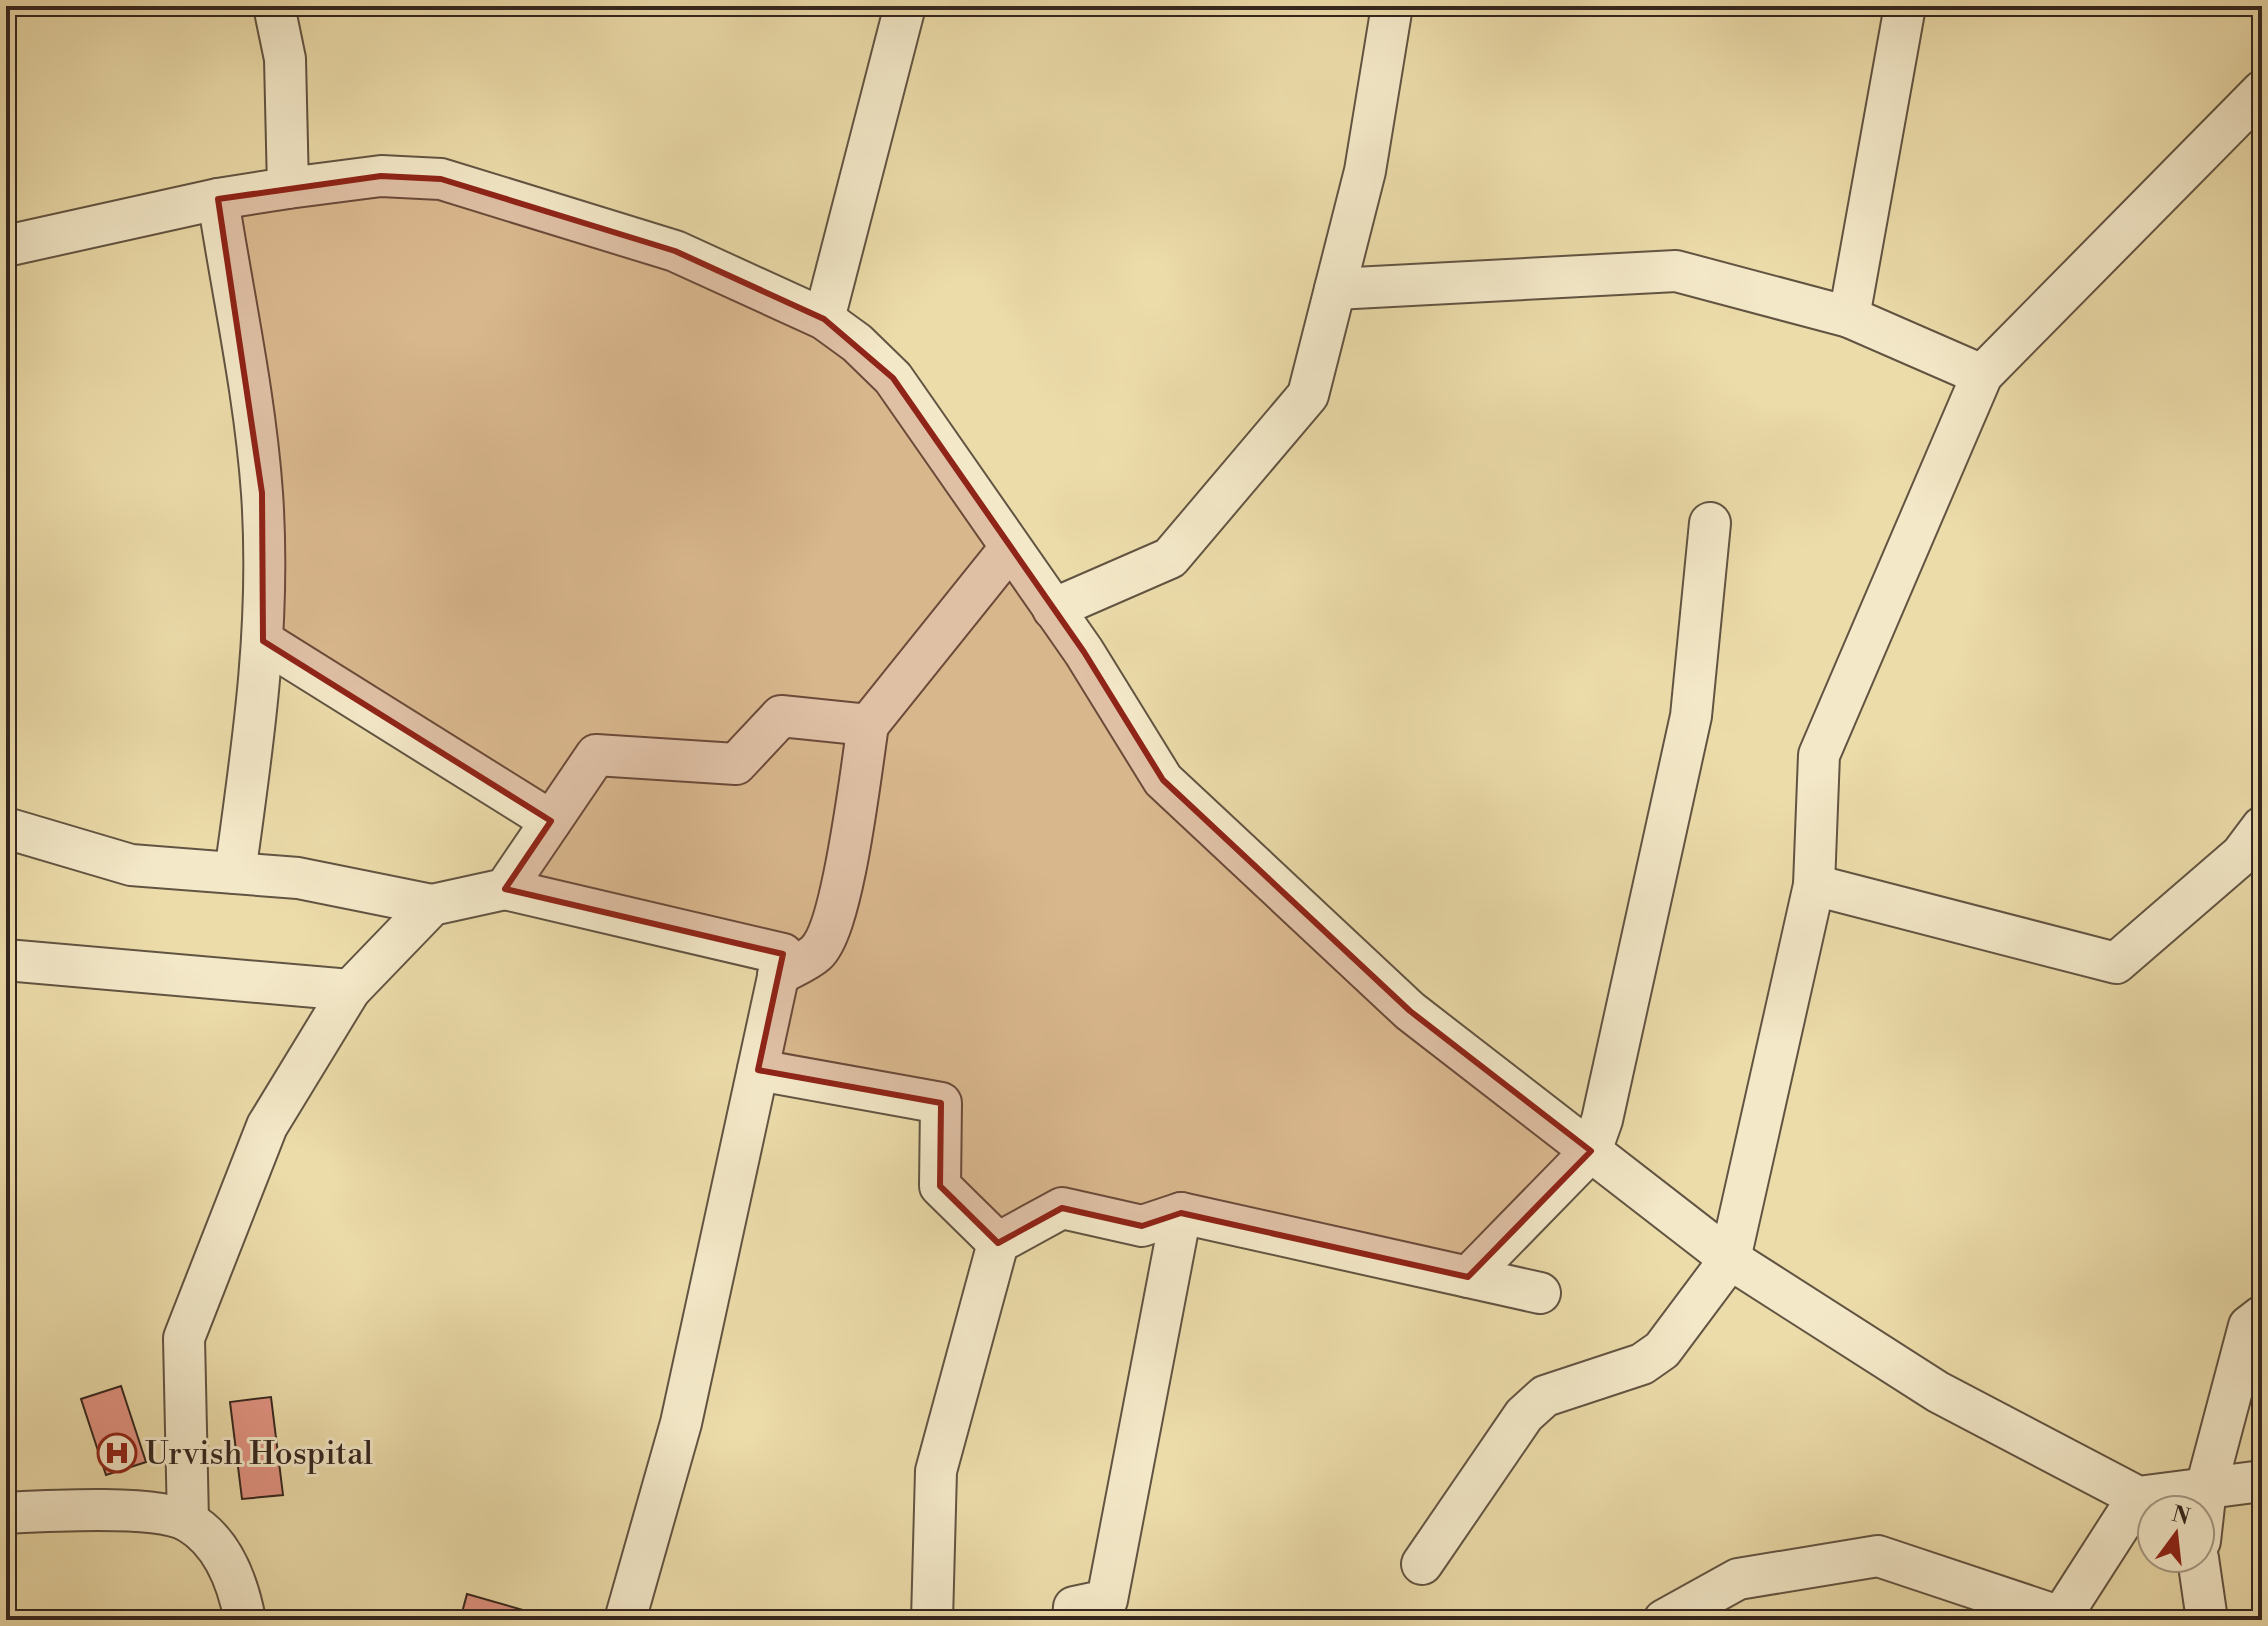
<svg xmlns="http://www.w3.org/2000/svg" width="2268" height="1626" font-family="'Libre Bodoni',serif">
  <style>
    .building { fill: #e39483; stroke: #34261f; stroke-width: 2 }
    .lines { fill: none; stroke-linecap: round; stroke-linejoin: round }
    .street-casing { stroke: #625442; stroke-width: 44 }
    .street { stroke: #f3e8c8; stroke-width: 40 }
    .marked { fill: #8f2418; fill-opacity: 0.2; stroke: #8f2418; stroke-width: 6; stroke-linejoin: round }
    .labels { text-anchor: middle; stroke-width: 6; stroke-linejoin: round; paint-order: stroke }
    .poi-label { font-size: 32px; fill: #34261f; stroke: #f3e8c8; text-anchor: start }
  </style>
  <rect width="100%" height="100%" fill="#ecdcaa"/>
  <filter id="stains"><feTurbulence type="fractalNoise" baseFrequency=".0025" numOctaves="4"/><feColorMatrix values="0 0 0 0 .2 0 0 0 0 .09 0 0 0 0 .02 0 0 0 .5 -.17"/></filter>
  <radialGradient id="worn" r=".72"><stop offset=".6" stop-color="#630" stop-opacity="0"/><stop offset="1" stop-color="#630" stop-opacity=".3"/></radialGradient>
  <!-- building -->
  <g class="building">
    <polygon points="121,1386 146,1462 106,1475 81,1399"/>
    <polygon points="271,1397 283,1495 242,1499 230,1402"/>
    <polygon points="467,1594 558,1620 460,1620"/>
  </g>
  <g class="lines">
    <defs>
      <g id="street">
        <polyline points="274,6 285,59 288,188"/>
        <path d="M218,199c15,97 37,196 44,294 9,131 -9,251 -27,380"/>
        <polyline points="6,246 218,199 288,188 381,176 441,179 675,251 824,319 857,343 893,378 1084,652 1163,780 1410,1011 1730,1259 1938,1392 2138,1497 2262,1481"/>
        <polyline points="1335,289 1676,271 1849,317 1982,375"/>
        <polyline points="1849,317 1905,6"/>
        <polyline points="824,319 905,6"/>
        <polyline points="1053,609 1170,558 1308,395 1365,171 1392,6"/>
        <polyline points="263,641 551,821"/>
        <polyline points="6,828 131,865 298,878 432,905"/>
        <polyline points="1814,885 2116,963 2241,855 2262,827"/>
        <polyline points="505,889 783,954 681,1423 625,1620"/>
        <polyline points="6,960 350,990"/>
        <path d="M778,975c12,-7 28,-13 38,-22 28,-26 45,-184 52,-228"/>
        <polyline points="758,1070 941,1103 940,1186 998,1243 1062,1208 1142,1226 1181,1213 1540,1293"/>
        <polyline points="1468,1277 1591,1151 1602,1120 1691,716 1710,523"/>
        <path d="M6,1513c38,-2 153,-9 183,9 34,20 49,61 56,98"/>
        <polyline points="188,1521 184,1338 267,1126 350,990 432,905 505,889 596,755 736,764 781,716 868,725 1010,548"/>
        <polyline points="2200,1541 2206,1488 2249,1326 2262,1316"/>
        <polyline points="2198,1558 2207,1620"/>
        <polyline points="1422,1564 1524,1415 1545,1396 1642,1364 1662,1350 1730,1259 1814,885 1819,755 1982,375 2262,91"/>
        <polyline points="932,1620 936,1471 998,1243"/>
        <polyline points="1073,1620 1074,1607 1107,1600 1181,1213"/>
        <polyline points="1664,1620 1738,1579 1878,1556 2061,1617"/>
        <polyline points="2059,1620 2138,1497"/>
      </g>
    </defs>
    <!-- street casing -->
    <use href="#street" class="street-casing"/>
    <!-- street -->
    <use href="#street" class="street"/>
  </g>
  <!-- marked area -->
  <path class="marked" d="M381,176l60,3 234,72 149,68 69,59 191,274 79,128 247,231 181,140 -123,126 -287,-64 -39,13 -80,-18 -64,35 -58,-57 1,-83 -183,-33 25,-116 -278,-65 46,-68 -288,-180 -1,-148 -44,-294z"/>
  <!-- icons -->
  <defs>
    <symbol id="hospital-ring" viewBox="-11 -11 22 22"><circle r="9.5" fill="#f3e8c8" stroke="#8f2418" stroke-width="1.5"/><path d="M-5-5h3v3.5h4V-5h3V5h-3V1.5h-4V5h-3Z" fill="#8f2418"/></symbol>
  </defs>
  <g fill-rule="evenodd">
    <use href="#hospital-ring" x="95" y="1431" width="44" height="44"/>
  </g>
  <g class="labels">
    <!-- poi labels -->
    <g class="poi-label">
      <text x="145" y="1464">Urvish Hospital</text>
    </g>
  </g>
  <!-- margin -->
  <rect width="2268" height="1626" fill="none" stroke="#ecdcaa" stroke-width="32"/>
  <rect x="8" y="8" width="2252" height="1610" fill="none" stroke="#34261f" stroke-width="4"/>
  <rect x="16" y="16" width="2236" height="1594" fill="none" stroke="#34261f" stroke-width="2"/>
  <!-- north arrow -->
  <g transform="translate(2176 1534) rotate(15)"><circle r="38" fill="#f3e8c8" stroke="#a79a84" stroke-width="2"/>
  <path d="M0-6L14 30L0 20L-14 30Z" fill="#8f2418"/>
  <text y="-12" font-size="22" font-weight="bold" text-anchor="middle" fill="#34261f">N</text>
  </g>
  <rect width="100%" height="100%" filter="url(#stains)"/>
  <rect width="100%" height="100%" fill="url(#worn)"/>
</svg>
